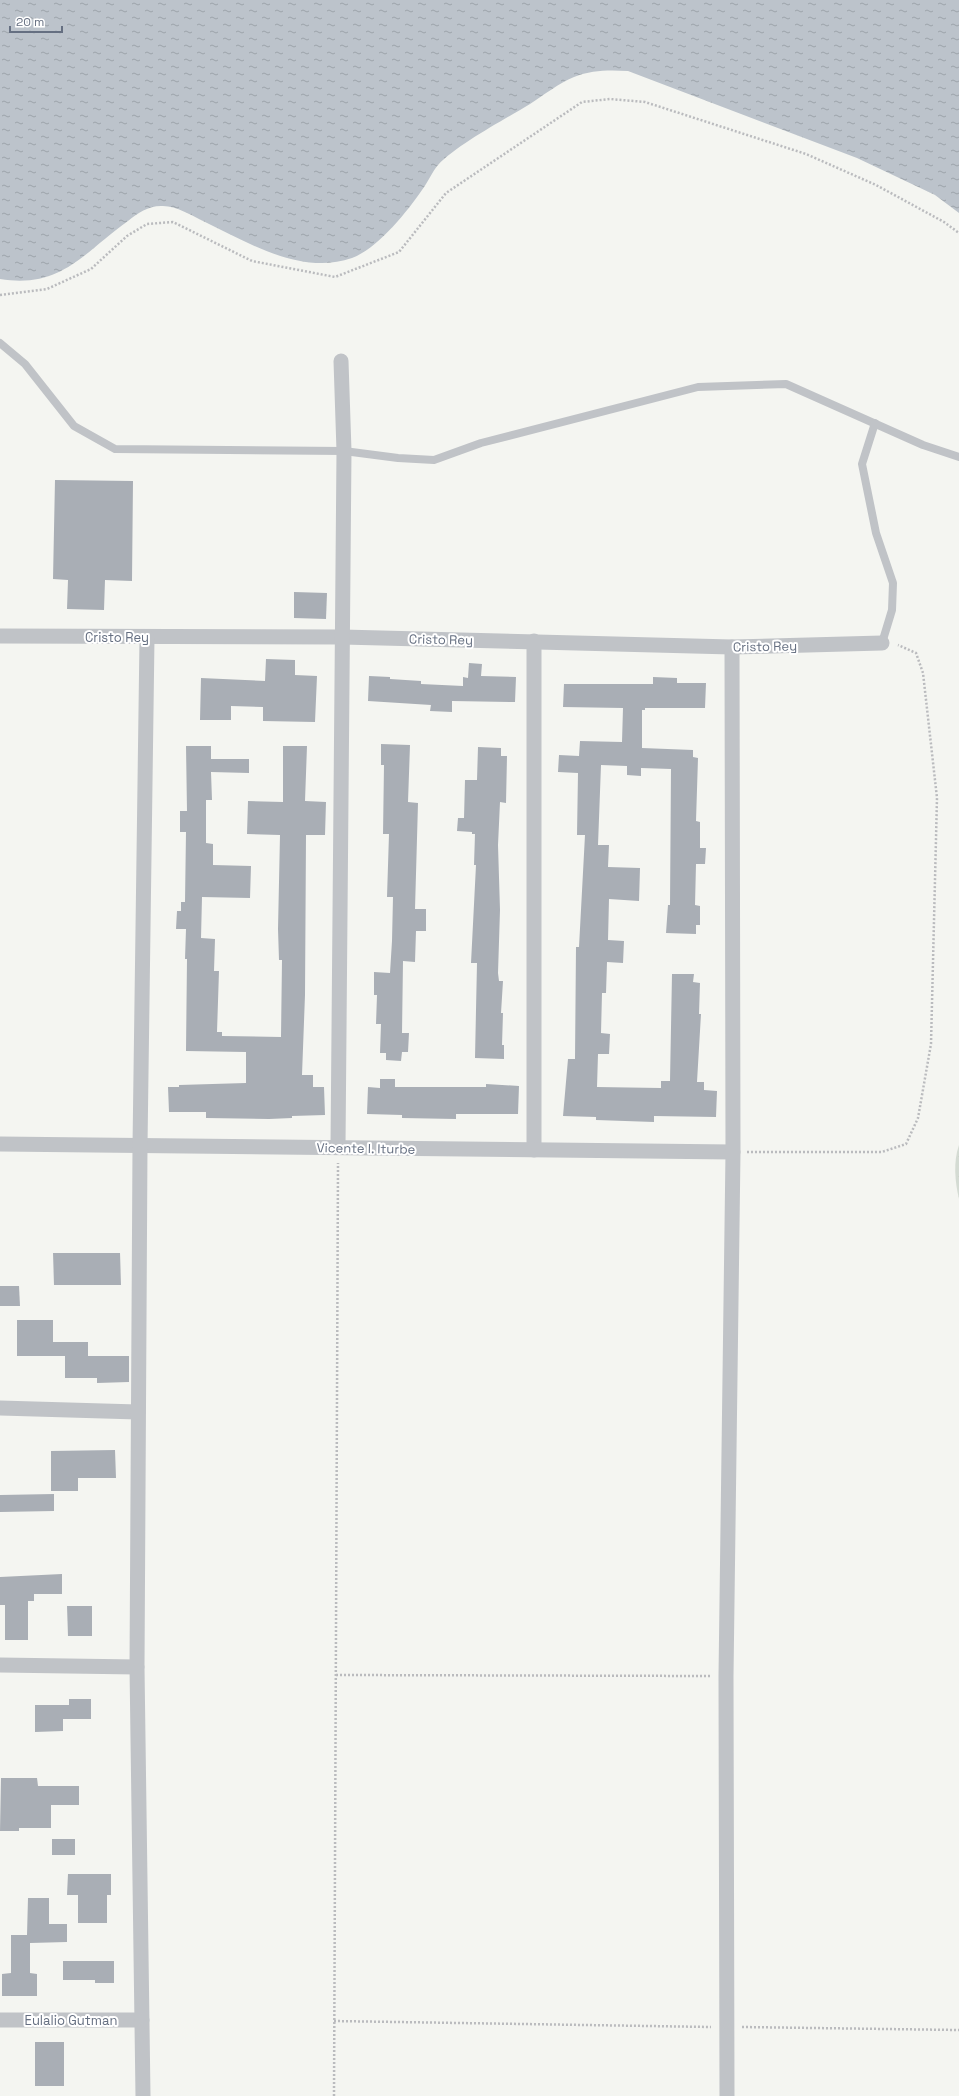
<svg xmlns="http://www.w3.org/2000/svg" width="959" height="2096" font-family="'Space Grotesk',sans-serif">
  <style>
    .forest { fill: url(#forest-firs) }
    .water { fill: url(#water-ripples) }
    .building { fill: #a9aeb5 }
    .lines { fill: none; stroke-linecap: round; stroke-linejoin: round }
    .path { stroke: #babbbe; stroke-width: 2.5; stroke-dasharray: 2 2; stroke-linecap: butt }
    .service { stroke: #c0c3c7; stroke-width: 8 }
    .minor { stroke: #c0c3c7; stroke-width: 15 }
    .labels { text-anchor: middle; stroke-width: 4; stroke-linejoin: round; paint-order: stroke }
    .street-label { font-size: 13px; fill: #656f81; stroke: #fff }
  </style>
  <defs>
    <pattern id="forest-firs" width="22" height="20" patternUnits="userSpaceOnUse"><rect width="22" height="20" fill="#d4dbd3"/><path d="M5 1l3.5 6h-7zM16 11l3.5 6h-7z" fill="#b0b6b1"/></pattern>
    <pattern id="water-ripples" width="26" height="14" patternUnits="userSpaceOnUse"><rect width="26" height="14" fill="#bcc3cb"/><path d="M2 4q2-2 4 0t4 0M15 11q2-2 4 0t4 0" fill="none" stroke="#9ca3aa"/></pattern>
  </defs>
  <rect width="100%" height="100%" fill="#f4f5f1"/>
  <!-- forest -->
  <path class="forest" d="M959,1145v54c-4,-17 -6,-37 0,-54z"/>
  <!-- water -->
  <path class="water" d="M0,0h959v213l-24,-18 -78,-37 -229,-87c-20,-1 -36,-1 -54,6 -15,6 -30,18 -44,27 -26,16 -72,40 -92,61 -6,7 -10,17 -16,25 -15,22 -45,59 -70,68 -51,18 -105,-16 -149,-37 -12,-6 -28,-16 -42,-15 -13,0 -23,7 -33,15 -44,31 -66,68 -128,58z"/>
  <!-- building -->
  <g class="building">
    <polygon points="55,480 133,481 132,581 105,580 104,610 67,609 68,580 53,579"/>
    <polygon points="294,592 327,593 326,619 294,618"/>
    <polygon points="266,659 295,660 295,675 317,676 315,722 263,721 263,707 231,706 231,720 200,720 201,678 265,681"/>
    <polygon points="469,663 482,664 481,676 516,677 515,702 452,701 452,712 430,711 431,705 368,701 369,676 390,677 390,679 421,681 421,684 463,686 463,677 468,678"/>
    <polygon points="653,677 677,678 677,683 706,683 705,708 645,708 645,710 642,710 642,748 693,750 693,757 698,758 696,821 700,822 700,848 706,848 705,864 696,864 695,905 700,906 700,925 696,925 696,934 666,933 668,905 670,905 671,769 641,768 641,776 627,775 627,766 601,765 598,845 609,845 608,867 640,868 639,901 609,899 608,940 624,941 623,963 607,962 606,993 602,993 601,1033 610,1034 609,1054 598,1054 597,1087 661,1088 661,1081 670,1081 672,974 694,974 693,982 700,983 699,1014 701,1014 697,1082 704,1082 704,1090 717,1091 716,1117 654,1116 654,1122 596,1120 596,1117 563,1116 568,1059 575,1059 576,947 579,947 585,835 577,835 578,773 558,772 559,755 579,756 580,741 622,742 623,708 563,707 564,684 653,684"/>
    <polygon points="381,744 410,745 408,802 418,803 415,909 426,909 426,931 416,931 415,962 403,961 402,1033 409,1033 408,1052 402,1052 401,1061 386,1060 386,1053 380,1053 381,1024 376,1024 377,995 374,995 374,972 390,973 392,941 393,897 387,897 389,834 383,834 384,765 381,765"/>
    <polygon points="186,746 211,746 211,759 249,759 249,773 211,772 212,800 206,800 206,843 213,844 213,865 251,866 250,898 202,897 201,938 215,939 214,971 219,971 217,1032 222,1032 222,1036 281,1037 282,960 279,960 278,929 280,835 247,834 248,801 283,802 283,746 307,746 305,801 326,802 325,835 306,835 305,995 302,1075 313,1075 313,1087 324,1087 325,1115 292,1116 292,1118 269,1119 206,1118 206,1112 169,1112 168,1087 179,1087 179,1085 246,1083 246,1052 186,1051 187,959 185,959 186,929 176,929 177,911 181,911 181,902 185,902 186,832 180,832 180,811 187,811"/>
    <polygon points="478,747 501,748 501,756 507,756 506,803 500,802 498,845 500,910 498,973 499,981 503,981 501,1013 503,1013 502,1045 504,1045 504,1059 475,1058 477,963 471,963 476,865 474,865 475,834 472,834 472,832 457,831 458,818 464,818 465,780 477,780"/>
    <polygon points="380,1079 395,1079 395,1087 486,1087 486,1084 519,1086 518,1114 456,1114 456,1119 402,1118 402,1115 367,1114 368,1087 380,1088"/>
    <polygon points="53,1253 120,1253 121,1285 54,1285"/>
    <polygon points="0,1286 19,1286 20,1306 0,1306"/>
    <polygon points="17,1320 53,1320 53,1342 88,1342 88,1356 129,1356 129,1382 97,1383 97,1378 65,1378 65,1356 17,1356"/>
    <polygon points="115,1450 116,1478 78,1478 78,1491 51,1491 51,1451"/>
    <polygon points="54,1494 54,1511 0,1512 0,1495"/>
    <polygon points="62,1574 62,1594 34,1594 34,1601 28,1601 28,1640 5,1640 5,1605 0,1605 0,1577"/>
    <polygon points="67,1606 92,1606 92,1636 68,1636"/>
    <polygon points="69,1699 91,1699 91,1719 63,1719 63,1731 35,1732 35,1705 69,1705"/>
    <polygon points="1,1778 37,1778 38,1786 79,1786 79,1805 51,1805 51,1828 19,1828 19,1831 0,1831"/>
    <rect x="52" y="1839" width="23" height="16"/>
    <polygon points="68,1874 111,1874 111,1895 107,1895 107,1923 78,1923 78,1895 67,1895"/>
    <polygon points="28,1898 49,1898 49,1924 67,1924 67,1942 30,1943 30,1973 37,1974 37,1996 2,1996 2,1974 11,1973 11,1935 27,1935"/>
    <polygon points="63,1961 114,1961 114,1983 95,1983 95,1980 63,1980"/>
    <rect x="35" y="2042" width="29" height="44"/>
  </g>
  <g class="lines">
    <!-- path -->
    <g class="path">
      <polyline points="0,295 47,289 91,269 127,236 147,224 173,222 252,261 335,277 399,252 446,193 582,102 610,99 645,102 806,154 876,185 944,222 959,233"/>
      <polyline points="747,1152 882,1152 906,1144 918,1118 931,1044 937,798 923,673 916,653 898,645"/>
      <polyline points="336,1675 711,1676"/>
      <polyline points="334,2021 711,2027"/>
      <polyline points="742,2027 959,2030"/>
      <polyline points="334,2096 338,1163"/>
    </g>
    <!-- service -->
    <g class="service">
      <polyline points="0,343 25,364 74,426 115,449 344,451 398,458 434,460 481,443 698,387 786,384 923,445 959,457"/>
      <polyline points="875,423 862,464 876,533 893,583 892,610 882,643"/>
    </g>
    <!-- minor -->
    <g class="minor">
      <polyline points="0,636 342,637 732,647 882,643"/>
      <polyline points="534,641 534,1150"/>
      <polyline points="0,1144 733,1152"/>
      <polyline points="338,1147 344,451 341,361"/>
      <polyline points="0,1408 138,1412"/>
      <polyline points="0,1665 137,1667"/>
      <polyline points="0,2020 142,2020"/>
      <polyline points="143,2096 137,1667 140,1146 147,638"/>
      <polyline points="727,2096 726,1676 733,1152 732,647"/>
    </g>
  </g>
  <g class="labels">
    <!-- street labels -->
    <g class="street-label">
      <text x="117" y="642">Cristo Rey</text>
      <text transform="translate(441 639) rotate(1)" y="5">Cristo Rey</text>
      <text transform="translate(765 646) rotate(-1)" y="5">Cristo Rey</text>
      <text transform="translate(366 1148) rotate(1)" y="5">Vicente I. Iturbe</text>
      <text x="71" y="2025">Eulalio Gutman</text>
    </g>
  </g>
  <!-- scale -->
  <path d="M10 26v6h52v-6" fill="none" stroke="#656f81" stroke-width="2"/>
  <text x="16" y="26" font-size="12" fill="#656f81" stroke="#ffffff" stroke-width="3" paint-order="stroke">20 m</text>
</svg>
